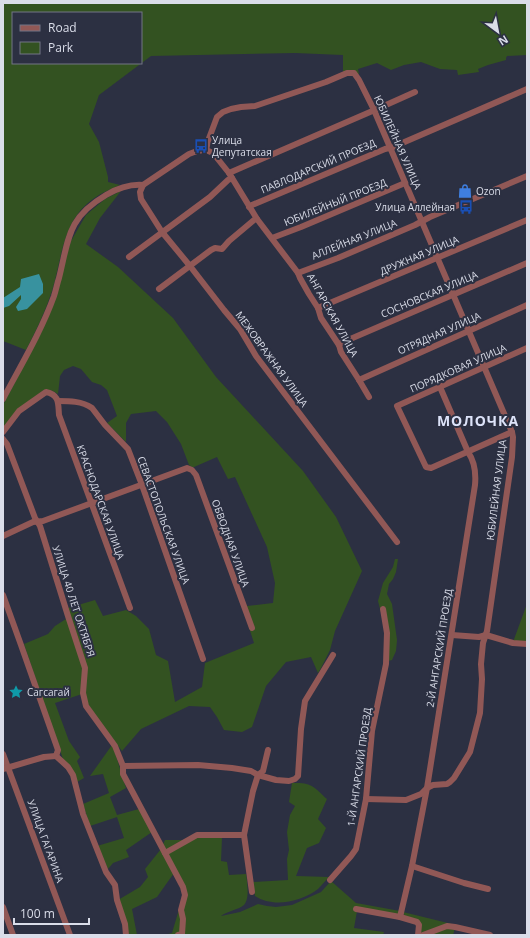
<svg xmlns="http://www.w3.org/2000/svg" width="530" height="938" font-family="'Open Sans',sans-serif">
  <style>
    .green { fill: #335221; fill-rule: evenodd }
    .water { fill: #38929f }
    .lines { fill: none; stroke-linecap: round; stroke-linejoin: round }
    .minor { stroke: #915856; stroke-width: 6 }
    .labels { text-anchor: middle; stroke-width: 4; stroke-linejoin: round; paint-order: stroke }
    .poi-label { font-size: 10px; fill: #dadde9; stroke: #2c3042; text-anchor: start }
    .street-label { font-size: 10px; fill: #dadde9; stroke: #2c3042 }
    .district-label { font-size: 14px; font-weight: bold; letter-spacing: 1px; fill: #dde3f9; stroke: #2c3042 }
  </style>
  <rect width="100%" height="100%" fill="#2c3042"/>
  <!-- green -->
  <g class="green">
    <path d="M3,3h524v52l-20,1 -1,2v2l-18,5 -10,4 1,3 -21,3 -1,-5 -17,-1 -19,-7 -17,3 -13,5 -14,-7 -19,6 1,5 -16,-1v-18l-48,-2 -144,3 -52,39 -10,29 10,18 9,35v5l12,3c-9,4 -19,8 -27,14 -31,22 -31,60 -41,92 -7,21 -16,40 -26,59l-23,-9zM13,13h128v50h-128z"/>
    <path d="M121,191l-21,27 -14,26 32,23 55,51 43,59 87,94 33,46 26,54 -27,60 -5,19 -9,18 -3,5 -7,-16 -25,5 -20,24 -14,41 -10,5 -18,-2 -7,-13 -7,-10 -21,-1 -48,23 -19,22 -28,-37 -12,-20 -27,9 14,38 11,16 -3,4 7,17 -7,4 -14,-23 -39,-115 24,-10 7,-8 11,-7 2,-11 27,-8 8,16 23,-6 10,6 13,13 7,26 12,6 7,41 27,-15 3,-24 49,-20 -14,-43 7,6 26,-3 2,-20 -8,-36 -32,-70 -7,2 -11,-22 -23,10h-2l-3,-2 -8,-21 -14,-22 -11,-11 -25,3 -5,9v19l-19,-19 10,-7 -10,-26 -6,-5 -9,-3 -11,-13 -8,-3 -9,4 -4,6 -2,18c-5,-3 -8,-5 -14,-4l-27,20 -14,18v-23l34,-64 11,-23 23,-77 15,-26 19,-16z"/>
    <polygon points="395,559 398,559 396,572 393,579 389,584 387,594 392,604 397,640 396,651 392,660 388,661 385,628 378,601 383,583 393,567"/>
    <polygon points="527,604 527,642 513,642"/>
    <path d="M112,745c6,14 9,29 14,43l-16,9 7,18 22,-6 13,23 -26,18 3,7 -16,6 -5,6 -11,-23 27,-8 -7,-21 -27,9 -7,-22 26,-11 -6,-19 -13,2z"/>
    <path d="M292,783c20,-1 22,4 35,16l-9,20 8,9 -7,15 -12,5 -11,28 33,1c-4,4 -7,8 -11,12 -17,13 -45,19 -63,7l-2,-14 35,-2 -1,-21 2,-9 -2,-18 3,-17 5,-9 -6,-4z"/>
    <path d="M198,837h24l-1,24 6,1 2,13 17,-1c1,7 4,25 -2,31 -6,5 -17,6 -23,11l19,-4 18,-8 9,2 9,1 16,-2 29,-13 10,-11 25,22 44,8 -1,4 -42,-4 -3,17 30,4 -1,3h-219l8,-2 11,-37v-5l-9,-18 -17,24 -25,12 5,26h-9l-10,-35 22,-13 8,-10 -3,-8 16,-20 4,-9h19z"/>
    <polygon points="403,912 456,925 453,935 420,935 421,925 405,917"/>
  </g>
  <!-- water -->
  <polygon class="water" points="39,274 43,284 43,293 27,309 18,311 16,307 21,299 21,295 9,306 3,308 3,298 20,287 21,279"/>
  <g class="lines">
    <!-- minor -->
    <g class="minor">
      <polyline points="206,150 208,141 217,117 223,112 231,109 241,107 255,106 326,82 347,73 354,73 359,80 374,110 512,432 513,437 512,457 487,631 483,643 481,664 482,679 480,713 470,752 454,778 450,782 447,784 433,785 427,788 421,794 406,800 366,799"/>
      <polyline points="229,173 377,109 415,92"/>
      <polyline points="143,185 140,192 141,199 162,232 190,266 224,310 240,329 256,356 397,542"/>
      <polyline points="249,207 252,205 385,149 393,147 527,89"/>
      <polyline points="272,238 301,227 405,183"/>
      <polyline points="129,257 210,197 228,180 232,178"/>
      <polyline points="298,273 338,258 415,225 430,217 527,176"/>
      <polyline points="159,289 211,250 215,248 222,249 229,241 254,220 257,219"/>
      <polyline points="318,308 527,220"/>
      <polyline points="339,345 341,343 527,263"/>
      <polyline points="359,380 527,305"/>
      <path d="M3,399c18,-34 38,-67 51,-103 2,-6 3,-12 5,-18 10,-40 8,-60 47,-83 12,-7 24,-11 37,-10l46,-31 8,-3 9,-1 7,3 16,20 28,46 38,50 3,4 2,5 9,16 9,14 3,10 18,27 2,7 18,28 10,17"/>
      <path d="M58,401c11,0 24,0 34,7l13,17 23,24 14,36 61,174"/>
      <path d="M3,432l16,-21 27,-19c14,3 12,12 13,23l71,193"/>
      <polyline points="512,432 431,468 426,467 397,406 527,348"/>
      <polyline points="3,439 7,444 35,518 40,526 68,616 85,668 83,693 86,706 115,746 123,766 123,774 183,887 185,895 181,910 183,919 182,934 178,935"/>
      <polyline points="3,536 33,522 43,521 187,468 192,470 196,475 252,628"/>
      <polyline points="3,595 21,645 58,750 56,756"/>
      <polyline points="452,635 479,637 486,635 513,643 527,644"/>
      <polyline points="3,754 70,935"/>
      <polyline points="56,756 68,767 73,775 83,814 106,872 115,885 117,900 125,924 126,935"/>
      <polyline points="123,766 198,765 232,768 251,771 258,775 276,780 289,781 295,779 298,776 301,729 305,701 333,655"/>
      <polyline points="3,769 44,757 56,756"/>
      <polyline points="165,853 197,835 244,835"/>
      <polyline points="412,866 464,883 488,889"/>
      <polyline points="330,880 351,856 356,849 366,799 372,731 386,664 387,633 383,609"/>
      <polyline points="252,892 244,835 253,791 258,775 263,771 268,750"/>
      <polyline points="3,907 13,935"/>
      <polyline points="356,909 400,917 417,922 419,925 418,935"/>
      <path d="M400,917l12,-51 15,-78 48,-303c1,-11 0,-23 -7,-33l-28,-65"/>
      <polyline points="423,935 447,926 455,927 490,935"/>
    </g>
  </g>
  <!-- icons -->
  <defs>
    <symbol id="bus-bare" viewBox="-9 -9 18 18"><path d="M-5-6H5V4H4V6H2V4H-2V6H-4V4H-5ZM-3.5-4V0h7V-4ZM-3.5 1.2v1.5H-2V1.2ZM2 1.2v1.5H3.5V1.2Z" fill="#1a4fb4" stroke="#2c3042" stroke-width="2.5" paint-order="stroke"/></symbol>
    <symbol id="shop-bare" viewBox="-9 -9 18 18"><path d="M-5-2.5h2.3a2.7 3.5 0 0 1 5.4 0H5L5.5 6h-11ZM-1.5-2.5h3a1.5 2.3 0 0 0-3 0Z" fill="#3f7fe0" stroke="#2c3042" stroke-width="2.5" paint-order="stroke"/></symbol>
    <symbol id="sight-bare" viewBox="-9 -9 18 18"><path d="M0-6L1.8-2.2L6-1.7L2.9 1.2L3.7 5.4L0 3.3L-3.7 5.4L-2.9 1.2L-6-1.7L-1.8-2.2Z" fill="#0f9aa8" stroke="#2c3042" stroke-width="2.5" paint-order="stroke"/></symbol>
  </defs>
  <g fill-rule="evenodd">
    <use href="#bus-bare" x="191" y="136" width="20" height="20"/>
    <use href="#shop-bare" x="455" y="181" width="20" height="20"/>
    <use href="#bus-bare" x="456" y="197" width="20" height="20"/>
    <use href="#sight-bare" x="6" y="682" width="20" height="20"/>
  </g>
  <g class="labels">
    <!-- poi labels -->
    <g class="poi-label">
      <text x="212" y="144">Улица<tspan x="212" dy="12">Депутатская</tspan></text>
      <text x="476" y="195">Ozon</text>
      <text x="455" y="211" text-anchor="end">Улица Аллейная</text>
      <text x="27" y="696">Сагсагай</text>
    </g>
    <!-- street labels -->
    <g class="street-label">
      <text transform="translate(398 142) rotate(66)" y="4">ЮБИЛЕЙНАЯ УЛИЦА</text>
      <text transform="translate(318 166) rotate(-23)" y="4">ПАВЛОДАРСКИЙ ПРОЕЗД</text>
      <text transform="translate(335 202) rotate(-22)" y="4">ЮБИЛЕЙНЫЙ ПРОЕЗД</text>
      <text transform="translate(354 239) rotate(-22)" y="4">АЛЛЕЙНАЯ УЛИЦА</text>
      <text transform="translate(419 255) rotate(-23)" y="4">ДРУЖНАЯ УЛИЦА</text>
      <text transform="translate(429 294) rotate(-23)" y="4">СОСНОВСКАЯ УЛИЦА</text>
      <text transform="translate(333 315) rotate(61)" y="4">АНГАРСКАЯ УЛИЦА</text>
      <text transform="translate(439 333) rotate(-24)" y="4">ОТРЯДНАЯ УЛИЦА</text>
      <text transform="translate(272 359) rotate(54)" y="4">МЕЖОВРАЖНАЯ УЛИЦА</text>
      <text transform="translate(458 368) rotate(-24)" y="4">ПОРЯДКОВАЯ УЛИЦА</text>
      <text transform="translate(496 490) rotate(-83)" y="4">ЮБИЛЕЙНАЯ УЛИЦА</text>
      <text transform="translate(101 502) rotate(70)" y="4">КРАСНОДАРСКАЯ УЛИЦА</text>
      <text transform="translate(164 520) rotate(70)" y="4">СЕВАСТОПОЛЬСКАЯ УЛИЦА</text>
      <text transform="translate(231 543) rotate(70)" y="4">ОБВОДНАЯ УЛИЦА</text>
      <text transform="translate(74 601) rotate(72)" y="4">УЛИЦА 40 ЛЕТ ОКТЯБРЯ</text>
      <text transform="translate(439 648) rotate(-81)" y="4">2-Й АНГАРСКИЙ ПРОЕЗД</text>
      <text transform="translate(359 767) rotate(-82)" y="4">1-Й АНГАРСКИЙ ПРОЕЗД</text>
      <text transform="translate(46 841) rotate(70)" y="4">УЛИЦА ГАГАРИНА</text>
    </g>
    <!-- district labels -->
    <g class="district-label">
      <text x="478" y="426">МОЛОЧКА</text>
    </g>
  </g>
  <!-- border -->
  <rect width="530" height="938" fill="none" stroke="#dadde9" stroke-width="8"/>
  <!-- legend -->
  <rect x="12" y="12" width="130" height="52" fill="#2c3042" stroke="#727585"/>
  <rect x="20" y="25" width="20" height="6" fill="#915856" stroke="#727585"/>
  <text x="48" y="32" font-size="12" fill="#dadde9">Road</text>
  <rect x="20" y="42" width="20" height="12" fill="#335221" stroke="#727585"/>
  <text x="48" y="52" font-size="12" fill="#dadde9">Park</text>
  <!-- north arrow -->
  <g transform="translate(498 32) rotate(148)" stroke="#2c3042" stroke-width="3" paint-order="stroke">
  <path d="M0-3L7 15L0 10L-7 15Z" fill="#dadde9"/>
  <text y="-6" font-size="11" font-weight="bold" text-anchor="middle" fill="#dadde9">N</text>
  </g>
  <!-- scale -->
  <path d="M14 918v6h75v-6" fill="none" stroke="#dadde9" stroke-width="2"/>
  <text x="20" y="918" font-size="12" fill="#dadde9" stroke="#2c3042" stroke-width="3" paint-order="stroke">100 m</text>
</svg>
